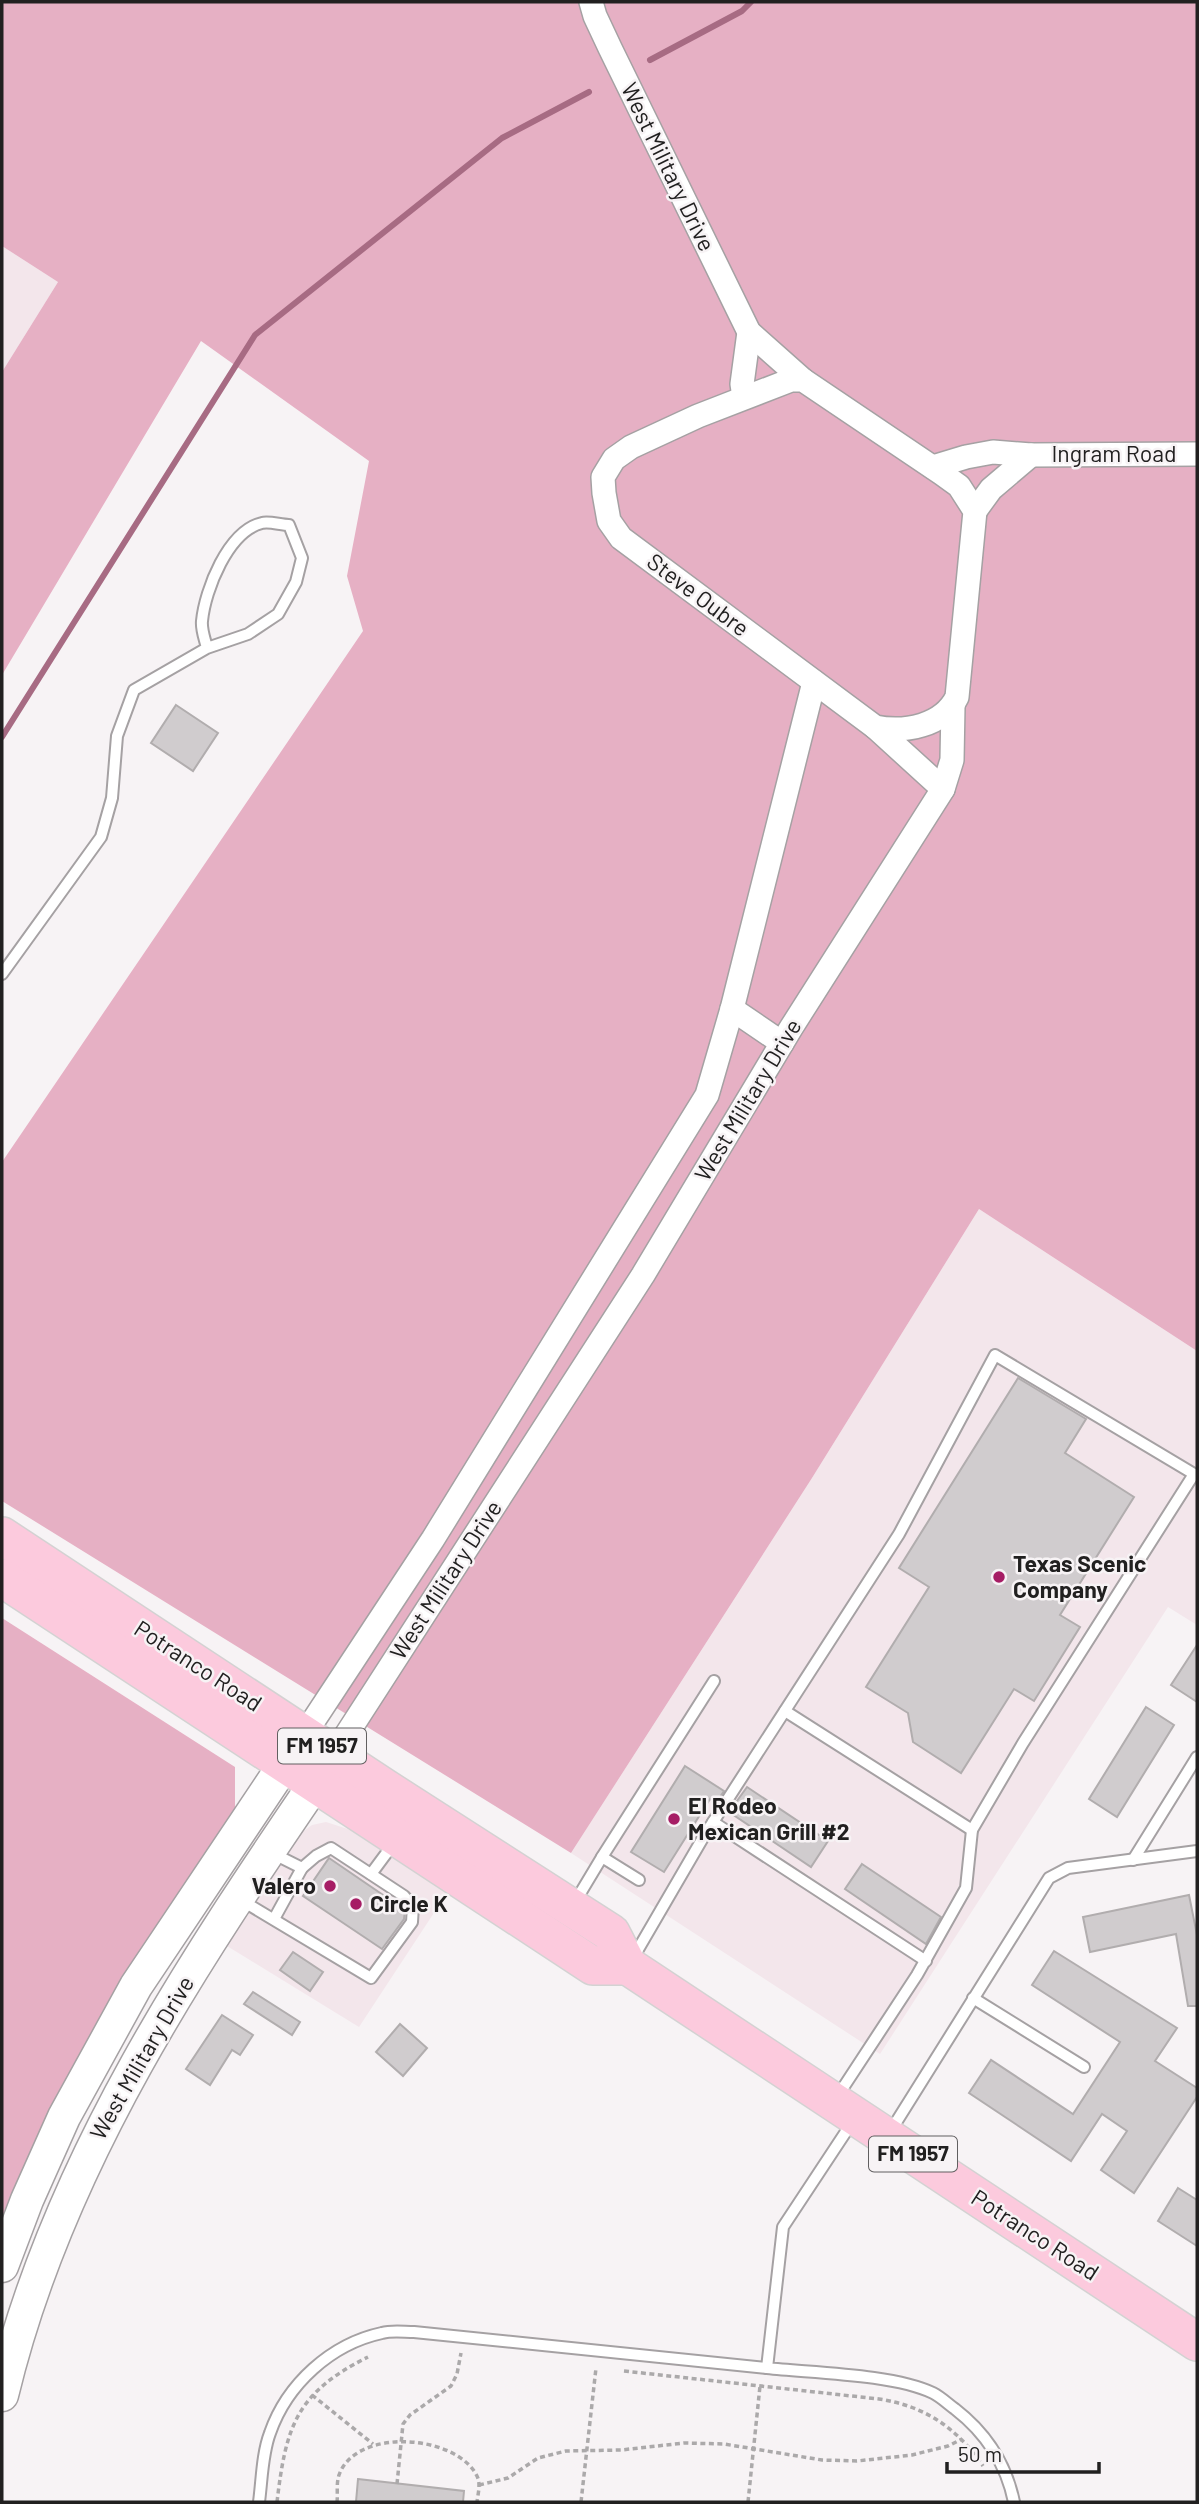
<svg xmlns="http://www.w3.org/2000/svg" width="1199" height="2504" font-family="Barlow,sans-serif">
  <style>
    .built { fill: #f3e6eb }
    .green { fill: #e6b0c4 }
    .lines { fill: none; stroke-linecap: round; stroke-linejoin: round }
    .stream { stroke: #a76b83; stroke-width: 6 }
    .building { fill: #d0ccce; stroke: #b1adae; stroke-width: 2 }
    .service-casing { stroke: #a5a1a3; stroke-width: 14 }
    .minor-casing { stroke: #a5a1a3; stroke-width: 26 }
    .secondary-casing { stroke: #a5a1a3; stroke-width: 35 }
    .primary-casing { stroke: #d3d2d2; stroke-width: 40 }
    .path { stroke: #aba9aa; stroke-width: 3.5; stroke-dasharray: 5 3.5; stroke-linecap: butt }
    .service { stroke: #fff; stroke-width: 10 }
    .minor { stroke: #fff; stroke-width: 23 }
    .secondary { stroke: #fff; stroke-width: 32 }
    .primary { stroke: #fccadd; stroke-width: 37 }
    .poi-dot { fill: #a61d65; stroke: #f7f3f5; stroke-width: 2.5 }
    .labels { text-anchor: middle; stroke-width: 5; stroke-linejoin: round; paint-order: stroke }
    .shield { fill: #f7f3f5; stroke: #615f60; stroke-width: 2 }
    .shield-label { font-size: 21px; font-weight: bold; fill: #212020 }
    .street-label { font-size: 23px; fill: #212020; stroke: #f7f3f5 }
    .poi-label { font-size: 23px; font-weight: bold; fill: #212020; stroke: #f7f3f5; text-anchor: start }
  </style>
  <rect width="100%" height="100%" fill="#f7f3f5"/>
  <!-- built -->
  <g class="built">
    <polygon points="2,246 58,282 2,372"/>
    <polygon points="979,1209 1197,1351 1197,1625 1168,1607 880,2054 571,1853 812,1478"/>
    <polygon points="326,1822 354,1831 447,1893 359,2027 227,1946 297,1836 312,1825"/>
  </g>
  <!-- green -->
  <g class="green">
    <polygon points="2,2 1197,2 1197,1351 979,1209 812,1478 571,1853 2,1501 2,1162 363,631 347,576 369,461 201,341 2,675 2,372 58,282 2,246"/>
    <polygon points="2,1618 235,1767 235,1810 45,2123 2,2220"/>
  </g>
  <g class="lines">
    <!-- stream -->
    <g class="stream">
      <polyline points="650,60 742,11 751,2"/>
      <polyline points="2,737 255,335 502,138 589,92"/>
    </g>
  </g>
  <!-- building -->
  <g class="building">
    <polygon points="176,705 218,733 193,771 151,743"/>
    <polygon points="1018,1378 1086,1419 1065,1453 1134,1497 1060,1615 1080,1627 1034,1701 1014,1689 961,1773 913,1742 908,1713 866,1687 929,1587 899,1568"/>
    <polygon points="1197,1645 1197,1702 1171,1685"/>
    <polygon points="1146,1707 1174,1725 1117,1817 1089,1799"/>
    <polygon points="685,1766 724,1791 716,1803 710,1799 664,1872 631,1852"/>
    <polygon points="747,1787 828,1841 811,1867 729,1812"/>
    <polygon points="329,1858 405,1910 404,1919 382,1949 303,1896"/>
    <polygon points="862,1864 941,1917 926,1944 845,1889"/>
    <polygon points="1189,1895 1197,1935 1197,2006 1188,2006 1176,1934 1090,1952 1083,1917"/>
    <polygon points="1054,1951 1177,2028 1155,2061 1197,2088 1197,2097 1134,2193 1101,2170 1127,2131 1102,2114 1071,2161 969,2093 991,2060 1073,2114 1120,2042 1032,1985"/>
    <polygon points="293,1952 323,1972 310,1991 280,1970"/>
    <polygon points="253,1992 300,2022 292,2035 244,2004"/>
    <polygon points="222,2015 253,2035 240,2055 232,2050 210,2085 186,2069"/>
    <polygon points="400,2024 427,2048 403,2076 376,2052"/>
    <polygon points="1178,2188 1197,2200 1197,2246 1158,2221"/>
    <polygon points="358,2479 464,2491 463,2502 356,2502"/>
  </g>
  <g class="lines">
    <defs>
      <g id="service">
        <path d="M2,974l99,-137 11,-39 5,-62 17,-46 73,-42 41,-14 30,-20 18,-32 6,-24 -13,-33c-8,0 -20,-4 -27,-2 -34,8 -57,67 -60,98 -1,9 3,18 5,27"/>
        <polyline points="785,1711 972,1830"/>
        <polyline points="713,1822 926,1961"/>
        <polyline points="602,1857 714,1681"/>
        <polyline points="1133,1860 1197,1757"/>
        <polyline points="371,1874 394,1843"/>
        <polyline points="241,1900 371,1978 412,1922 413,1906 404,1896 331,1848 316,1856 302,1868 272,1853"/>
        <polyline points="575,1902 602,1857 639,1880"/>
        <polyline points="274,1919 302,1868"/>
        <polyline points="633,1958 704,1836 899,1534 995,1355 1194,1474 1023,1743 972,1830 966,1888 917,1975 837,2097"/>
        <polyline points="973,1998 1084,2067"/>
        <path d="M853,2121l-70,106 -16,141c46,5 126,6 166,25 8,4 15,11 22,16 31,24 51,54 59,93"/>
        <polyline points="890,2132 1049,1878 1068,1868 1197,1851"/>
        <path d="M259,2502c3,-22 3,-48 11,-69 17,-49 61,-89 112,-100 10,-3 22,-1 32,-1l353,36"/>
      </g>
      <g id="minor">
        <polyline points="591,2 595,16 610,48 749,332 803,380"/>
        <path d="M791,380h12l138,93 18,13 16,25 -18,186c-14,29 -52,36 -82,30l-254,-189 -12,-17 -5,-28 -1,-16 11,-18 17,-12 67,-31z"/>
        <polyline points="744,397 742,384 749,332"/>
        <polyline points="933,467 966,457 993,452 1031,455 1197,454"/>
        <polyline points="975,511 991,489 1031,455"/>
        <polyline points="875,727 943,789"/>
        <polyline points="732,1009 782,1043"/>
        <polyline points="304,1735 433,1539 707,1095 732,1009 814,682"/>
        <polyline points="334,1754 643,1275 791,1028 943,789 952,760 953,706"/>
      </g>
      <g id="secondary">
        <polyline points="2,2266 27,2200 64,2117 136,1986 298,1744"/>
        <path d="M2,2395c56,-234 193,-436 327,-632"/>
      </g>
      <g id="primary">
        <polyline points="2,1536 385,1788 611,1933 628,1966 1197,2342"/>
        <polyline points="2,1578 593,1966 628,1966"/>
      </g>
    </defs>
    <!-- service casing -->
    <use href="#service" class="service-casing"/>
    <!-- minor casing -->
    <use href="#minor" class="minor-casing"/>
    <!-- secondary casing -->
    <use href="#secondary" class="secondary-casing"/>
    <!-- primary casing -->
    <use href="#primary" class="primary-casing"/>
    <!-- path -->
    <g class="path">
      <path d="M624,2371l255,28c46,7 78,29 104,67"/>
      <polyline points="312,2395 373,2444"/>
      <polyline points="397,2484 403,2424 410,2415 451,2386 457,2374 461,2353"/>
      <polyline points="479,2485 508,2478 538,2458 566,2451 621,2450 684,2443 724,2444 822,2460 857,2461 912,2455 948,2446 962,2439"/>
      <path d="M277,2502c9,-76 19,-109 91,-145"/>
      <path d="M337,2502c1,-8 -1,-18 2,-27 17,-48 117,-41 138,1 4,8 1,17 0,26"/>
      <polyline points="581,2502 596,2368"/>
      <polyline points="748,2502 760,2386"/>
    </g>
    <!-- service -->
    <use href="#service" class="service"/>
    <!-- minor -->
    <use href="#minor" class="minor"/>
    <!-- secondary -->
    <use href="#secondary" class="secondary"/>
    <!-- primary -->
    <use href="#primary" class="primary"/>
  </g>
  <!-- markers -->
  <g class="poi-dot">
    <circle cx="999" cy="1577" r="7"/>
    <circle cx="674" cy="1819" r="7"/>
    <circle cx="330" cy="1886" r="7"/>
    <circle cx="356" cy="1904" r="7"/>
  </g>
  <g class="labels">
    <!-- shield labels -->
    <g class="shield">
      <rect x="278" y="1728.5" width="88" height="35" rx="5"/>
      <rect x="869" y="2136.5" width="88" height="35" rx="5"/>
    </g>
    <g class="shield-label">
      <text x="322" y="1753">FM 1957</text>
      <text x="913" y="2161">FM 1957</text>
    </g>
    <!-- street labels -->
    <g class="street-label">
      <text transform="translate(668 167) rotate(64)" y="8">West Military Drive</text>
      <text x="1114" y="462">Ingram Road</text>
      <text transform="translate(698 595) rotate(37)" y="8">Steve Oubre</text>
      <text transform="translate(748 1100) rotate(-59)" y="8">West Military Drive</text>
      <text transform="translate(446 1580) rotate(-57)" y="8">West Military Drive</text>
      <text transform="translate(198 1666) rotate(33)" y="8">Potranco Road</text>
      <text transform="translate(142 2058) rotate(-60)" y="8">West Military Drive</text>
      <text transform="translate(1035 2235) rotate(33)" y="8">Potranco Road</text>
    </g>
    <!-- poi labels -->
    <g class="poi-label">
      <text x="1013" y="1572">Texas Scenic<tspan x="1013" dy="26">Company</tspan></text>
      <text x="688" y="1814">El Rodeo<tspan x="688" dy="26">Mexican Grill #2</tspan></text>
      <text x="316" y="1894" text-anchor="end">Valero</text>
      <text x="370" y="1912">Circle K</text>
    </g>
  </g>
  <!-- border -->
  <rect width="1199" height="2504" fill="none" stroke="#212020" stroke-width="7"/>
  <!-- scale -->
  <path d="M947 2462v10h152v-10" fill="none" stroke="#212020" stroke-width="3.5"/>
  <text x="958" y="2462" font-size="21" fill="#212020" stroke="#f7f3f5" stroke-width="5" paint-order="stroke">50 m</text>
</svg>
